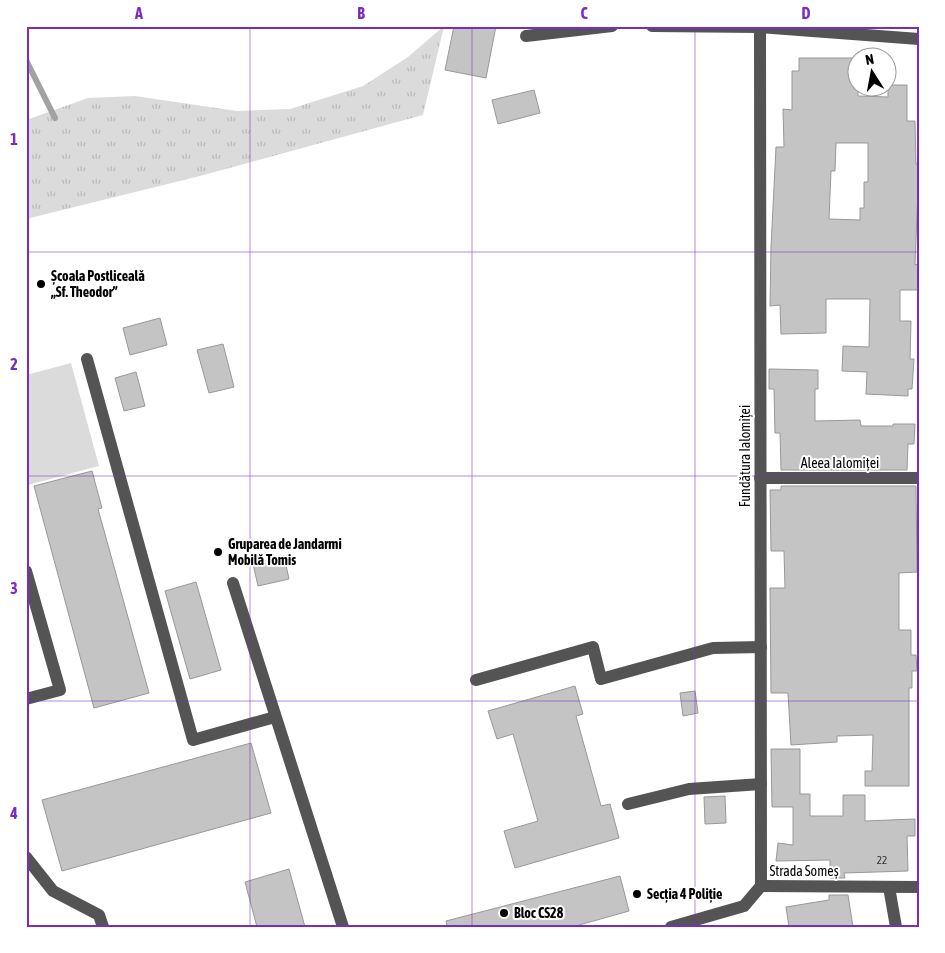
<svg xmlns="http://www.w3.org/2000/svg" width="945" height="953" font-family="'Asap Condensed',sans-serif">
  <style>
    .grass { fill: url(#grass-tufts) }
    .pitch { fill: #dbdbdb }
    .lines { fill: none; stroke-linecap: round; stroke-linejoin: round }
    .stream { stroke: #a2a2a2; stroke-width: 6 }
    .building { fill: #c4c4c4; stroke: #989898; fill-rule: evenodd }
    .minor { stroke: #545454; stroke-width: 12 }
    .grid { fill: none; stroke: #7b2cbf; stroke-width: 1; stroke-opacity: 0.55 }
    .poi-dot { fill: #000; stroke: #fff; stroke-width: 2 }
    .labels { text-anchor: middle; stroke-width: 4; stroke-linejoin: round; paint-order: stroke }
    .number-label { font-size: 11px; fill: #313131 }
    .poi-label { font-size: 14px; font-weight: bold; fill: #000; stroke: #fff; text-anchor: start }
    .street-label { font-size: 14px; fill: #000; stroke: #fff }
    .neatline { fill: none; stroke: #7b2cbf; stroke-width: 2 }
    .grid-label { font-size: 16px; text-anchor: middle; font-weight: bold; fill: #7b2cbf }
  </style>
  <defs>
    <pattern id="grass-tufts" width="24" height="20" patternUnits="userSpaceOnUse" patternTransform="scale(1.25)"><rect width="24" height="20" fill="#dbdbdb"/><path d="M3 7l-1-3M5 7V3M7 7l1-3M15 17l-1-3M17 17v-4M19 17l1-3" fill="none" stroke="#bababa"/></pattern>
  </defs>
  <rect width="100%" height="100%" fill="#fff"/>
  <!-- grass -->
  <polygon class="grass" points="444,26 423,115 200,176 26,219 26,120 88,98 135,96 237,111 290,109 363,86 408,57"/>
  <!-- pitch -->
  <polygon class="pitch" points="71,363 99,466 28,485 26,477 26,375"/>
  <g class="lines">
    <!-- stream -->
    <polyline class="stream" points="26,60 55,118"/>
  </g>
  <!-- building -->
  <g class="building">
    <polygon points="454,26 496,26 486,78 445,70"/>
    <path d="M799,58h59v38l30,1v-12h19v36h8l1,43h3l-4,101 3,-1 1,26h-19v31h11l-1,38h4l-2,30h-4v7l-42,-2 1,-22 -25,-1 1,-25 26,1 1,-48h-44v34l-45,1 -1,-29 -10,1 1,-59 5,-100h8l-1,-38 9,1v-39h7zM836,143h32v39h-4v26h-4v12l-31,-1 2,-48h4z"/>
    <polygon points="534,90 540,113 498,124 492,100"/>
    <polygon points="160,318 167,345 130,355 123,328"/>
    <polygon points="223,344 234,387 209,393 197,350"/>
    <polygon points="769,369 818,370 818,389 815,389 815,421 860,420 861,426 893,426 893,424 915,424 914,444 908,444 907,470 781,470 780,433 775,433 774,389 769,389"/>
    <polygon points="136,372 145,406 124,411 115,378"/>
    <polygon points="92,471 102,508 98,509 149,693 94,708 34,486"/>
    <polygon points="781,486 916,486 917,572 899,573 899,630 911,630 911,655 916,655 917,671 912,671 912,688 909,688 909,786 865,786 865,771 872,771 873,735 837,736 837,742 791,745 788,693 771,693 770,588 785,588 784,551 771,551 770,490 781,490"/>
    <polygon points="284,556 289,579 258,586 253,564"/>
    <polygon points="196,582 221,670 190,679 165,591"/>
    <polygon points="575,686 583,714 576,716 601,806 610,804 619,838 515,868 504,831 538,821 513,734 497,739 488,711"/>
    <polygon points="695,691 698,713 683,716 680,693"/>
    <polygon points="251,743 271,813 62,871 42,800"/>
    <polygon points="771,749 800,749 800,794 810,794 810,816 843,816 843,795 865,795 865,821 915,819 915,836 907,836 908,871 844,873 845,878 830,878 830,860 776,861 778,843 793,845 793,807 772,807"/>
    <polygon points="725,796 726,823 705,824 704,797"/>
    <polygon points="289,869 305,927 257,927 245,882"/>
    <polygon points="620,876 629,911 572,927 447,927 446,921"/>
    <polygon points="829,895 848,895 853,927 789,927 786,907 829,900"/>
  </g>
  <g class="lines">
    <!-- minor -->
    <g class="minor">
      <polyline points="652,26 760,27 919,39"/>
      <polyline points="760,27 761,886"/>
      <polyline points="526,36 612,26"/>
      <polyline points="87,359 193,740 275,717"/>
      <polyline points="760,478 919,478"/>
      <polyline points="26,571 60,690 26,699"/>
      <polyline points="233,583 343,927"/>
      <polyline points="476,680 593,647 601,679 713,648 761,647"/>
      <polyline points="628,804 689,789 761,784"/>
      <polyline points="26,857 53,891 99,915 103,927"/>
      <polyline points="761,886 919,887"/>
      <polyline points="889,887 896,927"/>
      <polyline points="671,927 744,906 761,886"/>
    </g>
  </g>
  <!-- grid -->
  <path class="grid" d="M250,26v901M472,26v901M695,26v901M26,252h893M26,476h893M26,701h893"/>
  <!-- markers -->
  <g class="poi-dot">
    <circle cx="41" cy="284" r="5"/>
    <circle cx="218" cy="552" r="5"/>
    <circle cx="637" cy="894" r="5"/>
    <circle cx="504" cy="913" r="5"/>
  </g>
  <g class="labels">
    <!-- number labels -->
    <g class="number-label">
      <text x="882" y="864">22</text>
    </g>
    <!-- poi labels -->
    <g class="poi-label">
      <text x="51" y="281">Școala Postliceală<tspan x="51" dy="16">„Sf. Theodor”</tspan></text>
      <text x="228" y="549">Gruparea de Jandarmi<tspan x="228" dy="16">Mobilă Tomis</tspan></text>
      <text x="647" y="899">Secția 4 Poliție</text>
      <text x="514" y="918">Bloc CS28</text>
    </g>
    <!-- street labels -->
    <g class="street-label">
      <text transform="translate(745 456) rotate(-90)" y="5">Fundătura Ialomiței</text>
      <text x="840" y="468">Aleea Ialomiței</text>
      <text x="804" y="876">Strada Someș</text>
    </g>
  </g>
  <!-- border -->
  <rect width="945" height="953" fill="none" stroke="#ffffff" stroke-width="55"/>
  <!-- north arrow -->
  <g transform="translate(872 72) rotate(349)"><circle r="24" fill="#ffffff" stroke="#999999"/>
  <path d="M0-4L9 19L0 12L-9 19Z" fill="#000000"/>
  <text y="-8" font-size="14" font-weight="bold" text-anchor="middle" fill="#000000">N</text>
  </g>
  <rect x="28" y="28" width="890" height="898" class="neatline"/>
  <g class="grid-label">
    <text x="139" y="19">A</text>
    <text x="361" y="19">B</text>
    <text x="584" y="19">C</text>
    <text x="806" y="19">D</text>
    <text x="14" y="145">1</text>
    <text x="14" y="370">2</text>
    <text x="14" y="594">3</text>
    <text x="14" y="819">4</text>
  </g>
</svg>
